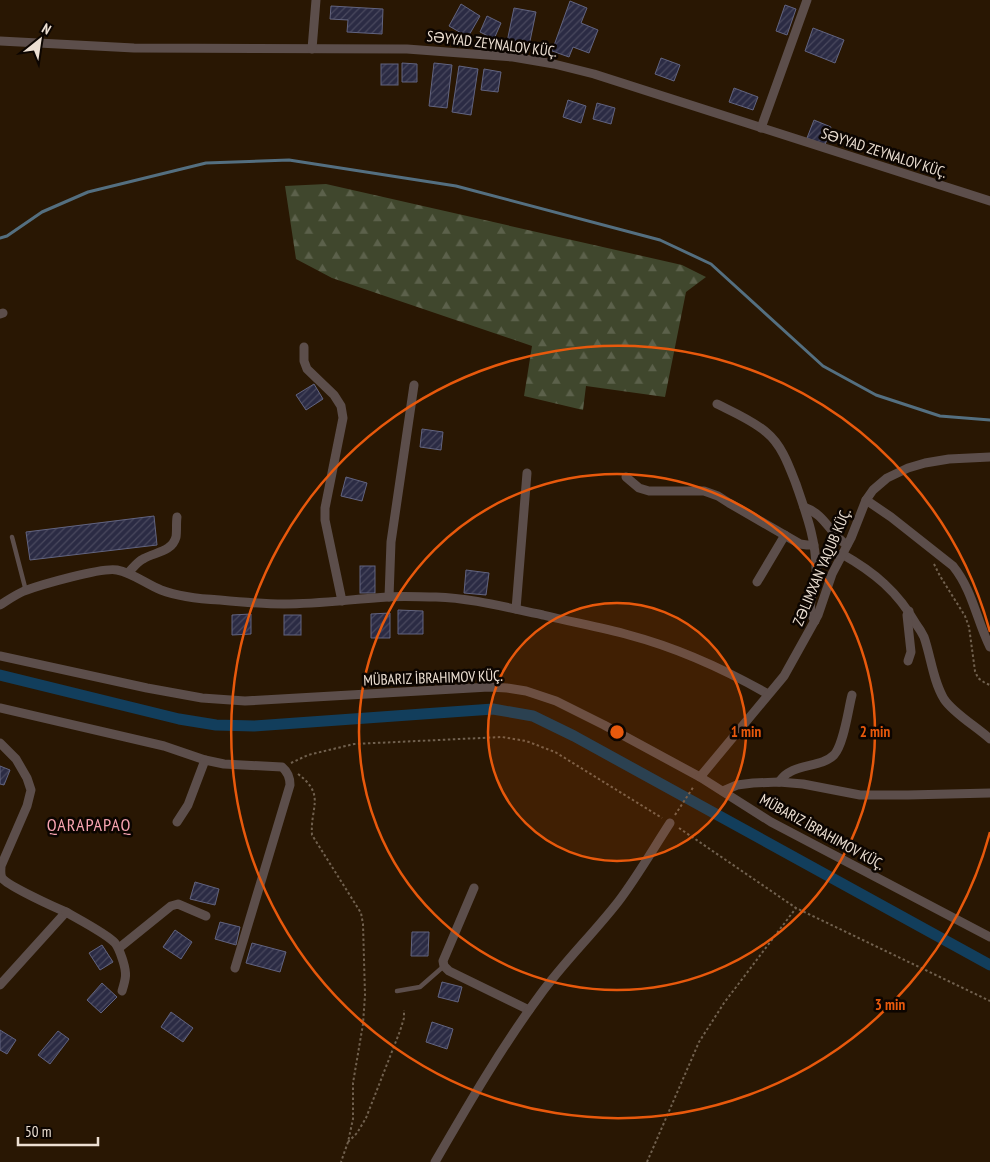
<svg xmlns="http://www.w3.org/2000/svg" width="990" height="1162" font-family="'PT Sans Narrow',sans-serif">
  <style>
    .forest { fill: url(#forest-firs) }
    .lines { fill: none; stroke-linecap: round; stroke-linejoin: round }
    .stream { stroke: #546f80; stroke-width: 3 }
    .canal { stroke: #123e5c; stroke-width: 11 }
    .building { fill: url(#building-hatch); stroke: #626480 }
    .path { stroke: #71614f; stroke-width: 2; stroke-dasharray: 2.5 2.5; stroke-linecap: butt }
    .lane { stroke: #5c4e4b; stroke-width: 4.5 }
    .street { stroke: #5c4e4b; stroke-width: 9 }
    .ring { fill: none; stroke: #e8590c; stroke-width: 2.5 }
    .labels { text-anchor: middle; stroke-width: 5; stroke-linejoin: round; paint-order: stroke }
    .street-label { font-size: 15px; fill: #ede0d3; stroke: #0c0501 }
    .quarter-label { font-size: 18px; letter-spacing: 1px; fill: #f8a4b1; stroke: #0c0501 }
    .centre { fill: #e8590c; stroke: #0c0501; stroke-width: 2.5 }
    .ring-label { font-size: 15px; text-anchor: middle; font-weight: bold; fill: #e8590c; stroke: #0c0501; stroke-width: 5; stroke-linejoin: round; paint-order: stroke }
  </style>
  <defs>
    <pattern id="forest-firs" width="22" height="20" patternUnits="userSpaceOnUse" patternTransform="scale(1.25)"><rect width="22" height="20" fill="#40472d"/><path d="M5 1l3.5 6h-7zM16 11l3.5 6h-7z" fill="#5c614b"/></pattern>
    <pattern id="building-hatch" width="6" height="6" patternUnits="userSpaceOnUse" patternTransform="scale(1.25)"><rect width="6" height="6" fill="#2b2b44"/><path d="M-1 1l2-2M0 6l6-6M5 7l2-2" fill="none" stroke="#4a495e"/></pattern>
  </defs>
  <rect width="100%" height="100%" fill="#291703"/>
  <!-- forest -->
  <polygon class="forest" points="326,184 682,265 706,277 686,292 665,397 586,386 583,410 524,396 532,346 332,278 296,259 285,186"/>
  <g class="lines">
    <!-- stream -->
    <polyline class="stream" points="0,238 7,236 42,212 88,192 206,163 289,160 456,186 660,240 711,264 823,366 876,395 940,416 990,420"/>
    <!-- canal -->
    <polyline class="canal" points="0,675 179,719 216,725 254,726 493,709 533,716 574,736 990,965"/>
  </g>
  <!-- building -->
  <g class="building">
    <polygon points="570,1 587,8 581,23 598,30 589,53 573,47 569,57 552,51"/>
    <polygon points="461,4 480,16 468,37 449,26"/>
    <polygon points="785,5 796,9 787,35 776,31"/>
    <polygon points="331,6 383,9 382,34 347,32 348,20 330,19"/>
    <polygon points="514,8 536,12 529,46 507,42"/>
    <polygon points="487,16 501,23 494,39 480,32"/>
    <polygon points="813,28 844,40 835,63 805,51"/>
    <polygon points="661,58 680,65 674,81 655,74"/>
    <polygon points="402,63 417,64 417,82 402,82"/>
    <polygon points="434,63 452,65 447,108 429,106"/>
    <rect x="381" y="64" width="17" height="21"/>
    <polygon points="459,66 478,69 471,115 452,112"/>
    <polygon points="484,69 501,72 498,92 481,90"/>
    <polygon points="734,88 758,97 753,110 729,102"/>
    <polygon points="568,100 586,106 581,123 563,117"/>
    <polygon points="597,103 615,108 611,124 593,119"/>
    <polygon points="814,120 831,127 825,145 807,138"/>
    <polygon points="314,384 323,399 306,410 296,395"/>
    <polygon points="422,429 443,432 441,450 420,447"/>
    <polygon points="346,477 367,483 362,501 341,496"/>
    <polygon points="154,516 157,545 30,560 26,532"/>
    <rect x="360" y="566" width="15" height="27"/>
    <polygon points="466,570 489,573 486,595 464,593"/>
    <polygon points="398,610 423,611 423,634 398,634"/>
    <polygon points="390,613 390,638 371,638 371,614"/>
    <polygon points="251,614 251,634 232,635 232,615"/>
    <rect x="284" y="615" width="17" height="20"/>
    <polygon points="0,766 10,770 4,785 0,784"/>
    <polygon points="195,882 219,889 215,905 190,899"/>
    <polygon points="220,922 240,927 236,945 215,939"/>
    <polygon points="175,930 192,942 181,959 163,947"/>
    <polygon points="412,932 429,932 428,956 411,956"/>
    <polygon points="252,943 286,952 280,972 246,963"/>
    <polygon points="102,945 113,962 100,970 89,953"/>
    <polygon points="442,982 462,987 458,1002 438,997"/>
    <polygon points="102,983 117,997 101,1013 87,1000"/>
    <polygon points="171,1012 193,1028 183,1042 161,1027"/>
    <polygon points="432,1022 453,1029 447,1049 426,1042"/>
    <polygon points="0,1030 16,1040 7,1054 0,1050"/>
    <polygon points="58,1031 69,1039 50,1064 38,1055"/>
  </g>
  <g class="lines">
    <!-- path -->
    <g class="path">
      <polyline points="934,564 940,576 965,616 969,627 975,671 978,678 985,683 990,685"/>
      <polyline points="291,763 308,755 354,744 502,737 526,741 555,752 662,818"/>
      <path d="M298,774c28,21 12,33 14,61l49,78 2,11 2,71 -2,29 -10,59v36l-5,23 -7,20"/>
      <polyline points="675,815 694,786"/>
      <polyline points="679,828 796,908 990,1001"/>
      <polyline points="348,1142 357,1133 366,1118 400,1031 404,1018 404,1010"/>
      <polyline points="647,1162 699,1042 724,1003 796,908"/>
    </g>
    <!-- lane -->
    <g class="lane">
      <polyline points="12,537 26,591"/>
      <polyline points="397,991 420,987 444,966"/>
    </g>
    <!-- street -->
    <g class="street">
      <polyline points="0,41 134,48 407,49 513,57 554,64 594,74 990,201"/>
      <polyline points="312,49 316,0"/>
      <polyline points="761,128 807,0"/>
      <polyline points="0,314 3,313"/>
      <polyline points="304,347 304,361 307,369 334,395 341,406 343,418 325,508 325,520 342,601"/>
      <path d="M717,404c16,8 35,16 49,28 16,13 23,34 30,52 10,29 21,58 20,89 -1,16 -11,34 -1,48"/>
      <polyline points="626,477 639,488 649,491 704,491 718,496 729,503 800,544 807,545 814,545"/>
      <path d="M866,500l25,17 62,49c20,25 23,53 37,81"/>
      <path d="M804,507c21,7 26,27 43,38"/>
      <path d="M842,554c32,18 56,38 74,70 3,4 6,9 8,13 7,20 9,44 20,62 9,14 33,28 46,40"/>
      <path d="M128,573c5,-5 9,-11 15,-14 12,-7 29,-7 33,-22 1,-6 0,-14 1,-20"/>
      <polyline points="757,582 785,535"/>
      <polyline points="389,597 391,542 414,385"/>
      <path d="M0,605c8,-5 15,-10 24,-14 16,-6 78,-24 93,-21 16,3 29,14 44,20 18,7 39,9 59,10 21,2 43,4 64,4 35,0 69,-5 104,-7 16,-1 32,0 48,0 36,1 72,11 107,18 28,7 57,12 86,20 49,13 95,34 139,59"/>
      <polyline points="516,609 527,473"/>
      <polyline points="0,656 147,688 202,698 245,701 489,687 507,688 526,691 556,701 604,725 700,777 771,822 990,937"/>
      <polyline points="908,661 911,652 907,615 909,611"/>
      <path d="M0,708l164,38 41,14 19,4 58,3c6,5 8,10 8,18l-55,183"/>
      <path d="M0,743l16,16 11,19 4,12 -4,16 -26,60c0,4 -1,8 1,12 6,8 52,29 64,34l-66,73"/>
      <polyline points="700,777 784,676 818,615 832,574 851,538 866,500 873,490 887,478 908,468 925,463 949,459 990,457"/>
      <path d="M779,782c3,-4 6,-8 11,-10 13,-8 33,-6 44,-17 10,-11 14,-45 18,-60"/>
      <polyline points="723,791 737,785 753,783 779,782 803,784 860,795 908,795 990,793"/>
      <polyline points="177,822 188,805 205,760"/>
      <polyline points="474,888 443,961 444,966 449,971 529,1010"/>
      <path d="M66,912c12,7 41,22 49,31 4,5 6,12 8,18 4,13 3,17 -1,30"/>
      <polyline points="119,948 171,906 178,904 206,916"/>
      <path d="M435,1162c33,-57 66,-114 105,-167 24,-33 53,-61 78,-93 19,-25 35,-53 52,-79"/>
    </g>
  </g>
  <!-- distance rings -->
  <circle cx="617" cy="732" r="129" fill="#e8590c" fill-opacity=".12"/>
  <g class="ring">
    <circle cx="617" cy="732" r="129"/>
    <circle cx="617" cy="732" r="258"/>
    <path d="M990 832A386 386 0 1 1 990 632"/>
  </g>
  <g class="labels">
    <!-- street labels -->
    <g class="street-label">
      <text transform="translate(492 44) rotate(7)" y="5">SƏYYAD ZEYNALOV KÜÇ.</text>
      <text transform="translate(884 153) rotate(18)" y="5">SƏYYAD ZEYNALOV KÜÇ.</text>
      <text transform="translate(822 567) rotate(-67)" y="5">ZƏLIMXAN YAQUB KÜÇ.</text>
      <text transform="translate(433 678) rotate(-2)" y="5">MÜBARIZ İBRAHIMOV KÜÇ.</text>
      <text transform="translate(822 832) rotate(29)" y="5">MÜBARIZ İBRAHIMOV KÜÇ.</text>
    </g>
    <!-- quarter labels -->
    <g class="quarter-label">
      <text x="89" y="831">QARAPAPAQ</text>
    </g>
  </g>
  <circle cx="617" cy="732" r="8" class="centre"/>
  <g class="ring-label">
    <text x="746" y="737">1 min</text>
    <text x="875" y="737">2 min</text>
    <text x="890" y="1010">3 min</text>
  </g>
  <!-- north arrow -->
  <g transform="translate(40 40) rotate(30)" stroke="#0c0501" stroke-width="4" paint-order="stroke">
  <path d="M0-4L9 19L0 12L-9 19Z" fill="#ede0d3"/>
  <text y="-8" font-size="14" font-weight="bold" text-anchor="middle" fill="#ede0d3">N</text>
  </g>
  <!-- scale -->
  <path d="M18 1137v8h80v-8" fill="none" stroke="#ede0d3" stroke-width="2.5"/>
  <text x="25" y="1137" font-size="15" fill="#ede0d3" stroke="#0c0501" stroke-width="4" paint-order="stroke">50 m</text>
</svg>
